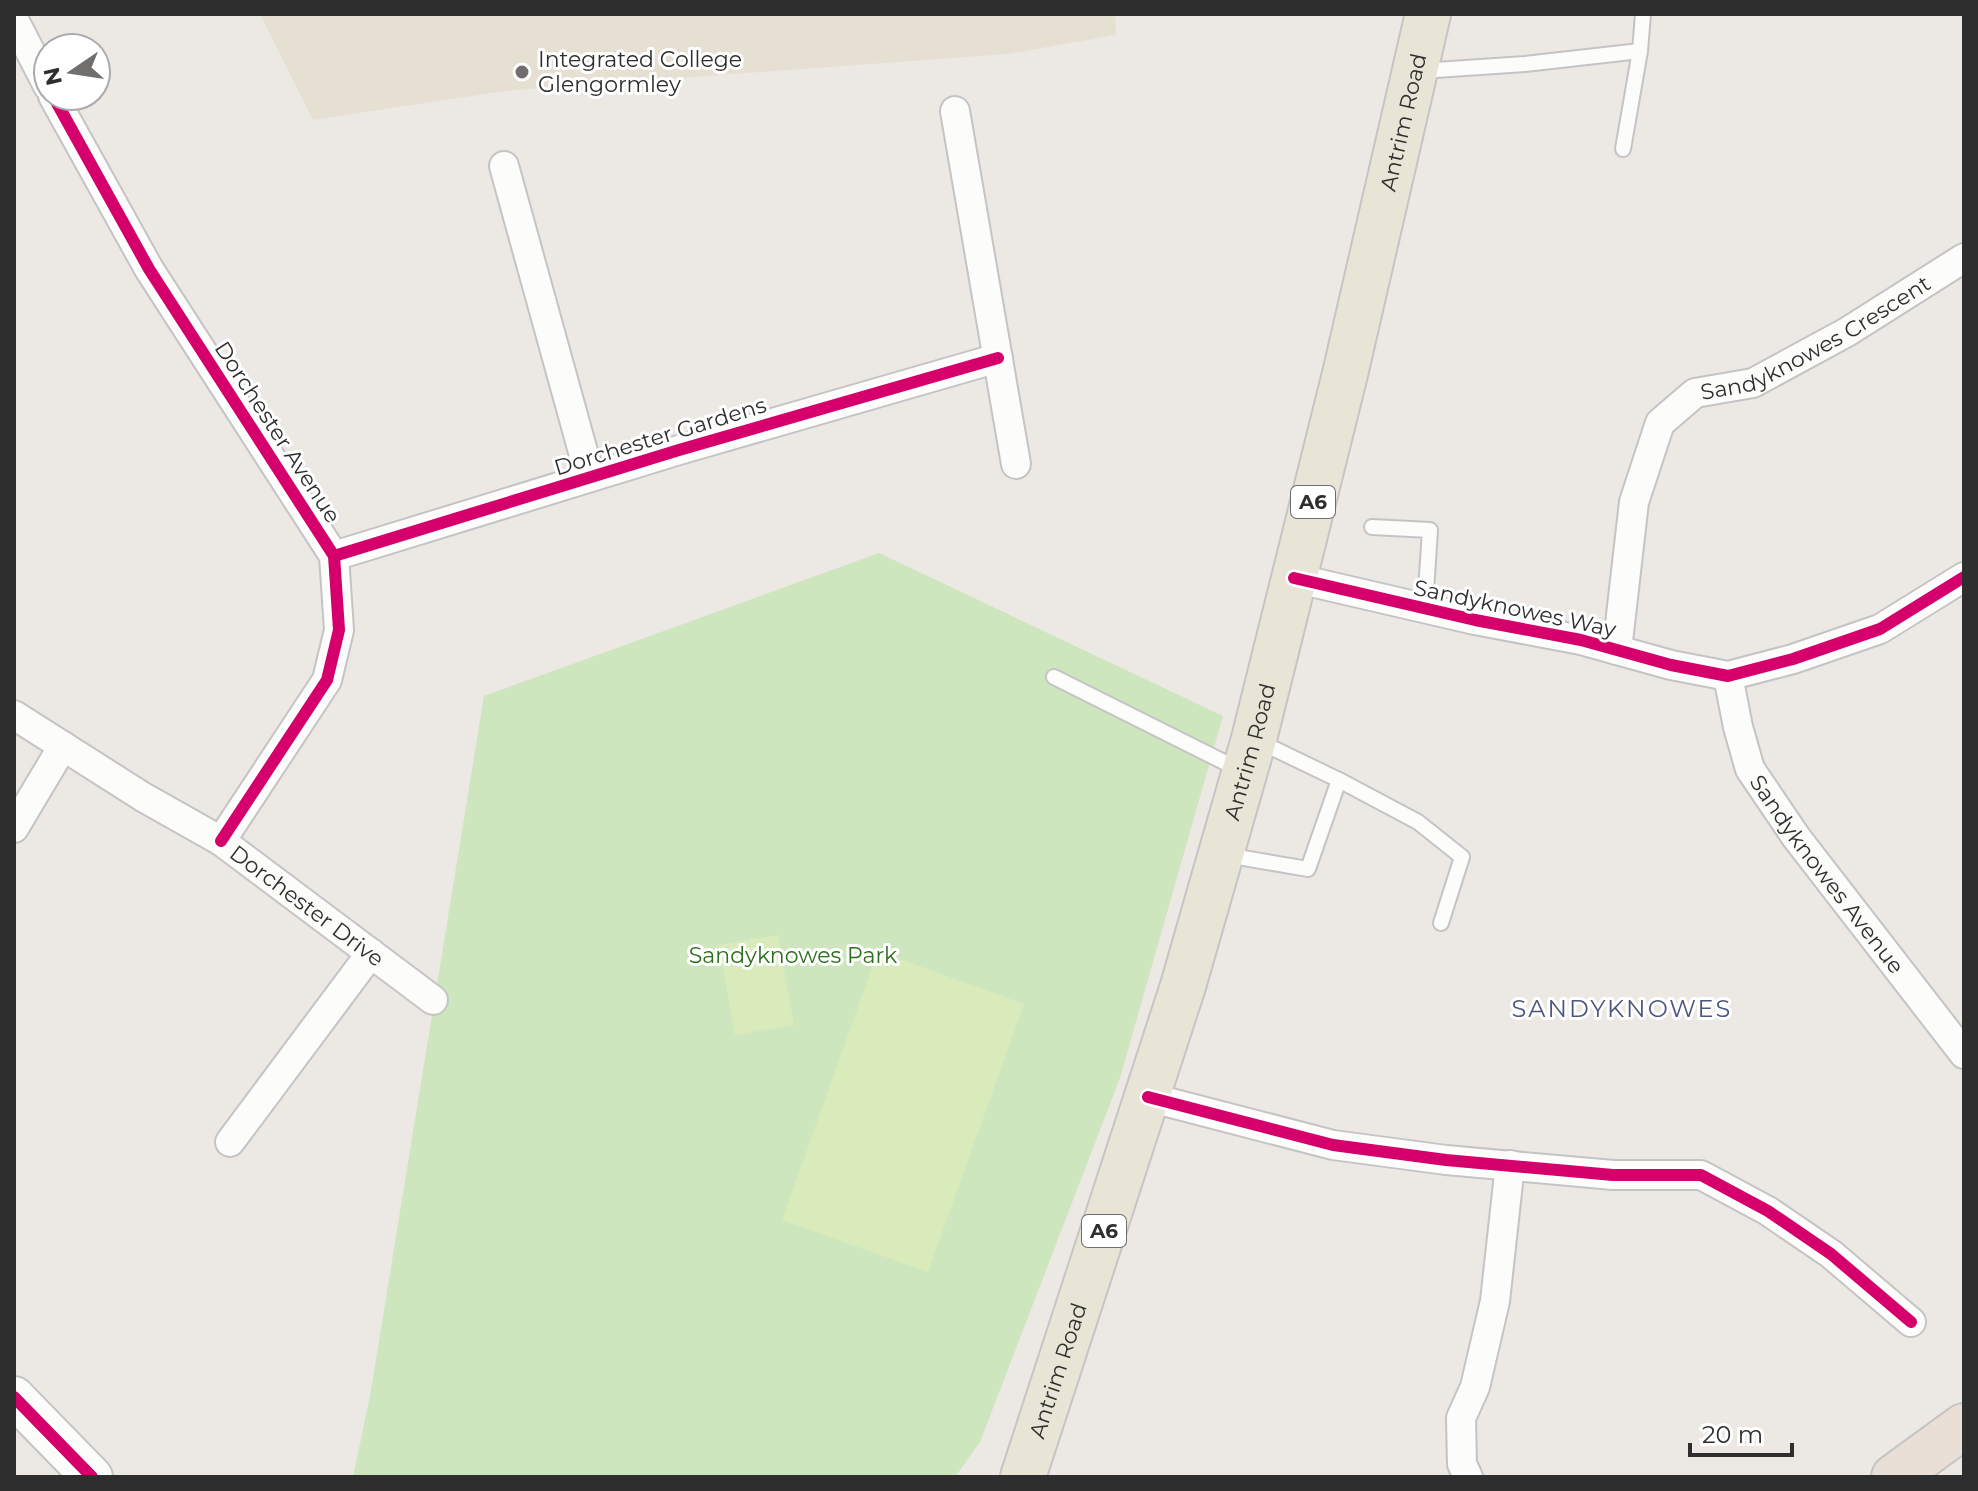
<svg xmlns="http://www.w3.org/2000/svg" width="1978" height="1491" font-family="Montserrat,sans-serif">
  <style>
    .education { fill: #e6e0d3 }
    .green { fill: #cee6be }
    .pitch { fill: #d9eabb }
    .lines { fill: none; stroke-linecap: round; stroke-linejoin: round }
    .lane-casing { stroke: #c5c4c5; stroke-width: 18 }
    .street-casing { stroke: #c5c4c5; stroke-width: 32 }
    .secondary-casing { stroke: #c5c4c5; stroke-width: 44 }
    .primary-casing { stroke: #c6c5c4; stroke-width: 48 }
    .highway-casing { stroke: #c6c5c4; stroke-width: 48 }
    .lane { stroke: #fcfcfb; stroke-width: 14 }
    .street { stroke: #fcfcfb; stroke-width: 28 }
    .secondary { stroke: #fcfcfb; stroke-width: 40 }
    .primary { stroke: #e8e4d6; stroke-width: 44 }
    .highway { stroke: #eadfd6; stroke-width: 44 }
    .cycleway-casing { stroke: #fff; stroke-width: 17 }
    .cycleway { stroke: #d6006c; stroke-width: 12 }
    .poi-dot { fill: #706f6e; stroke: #fff; stroke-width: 3 }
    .labels { text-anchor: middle; stroke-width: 6; stroke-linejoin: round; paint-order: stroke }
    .shield { fill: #fff; stroke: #6d6d6d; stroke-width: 2 }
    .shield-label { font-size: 20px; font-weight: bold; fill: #2e2e2e }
    .poi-label { font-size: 22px; fill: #2e2e2e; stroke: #fff; text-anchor: start }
    .street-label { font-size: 22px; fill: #2e2e2e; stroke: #fff }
    .park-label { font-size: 22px; fill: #2c6e1b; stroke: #fff }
    .neighbourhood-label { font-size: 24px; letter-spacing: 2px; fill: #4d5680; stroke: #fff }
  </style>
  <rect width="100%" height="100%" fill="#ece8e4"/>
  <!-- education -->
  <polygon class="education" points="260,14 1115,14 1116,35 1007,54 504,91 313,120"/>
  <!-- green -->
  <polygon class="green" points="879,553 1223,716 1120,1078 980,1442 955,1477 353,1477 370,1396 484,696"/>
  <!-- pitch -->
  <g class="pitch">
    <polygon points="778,935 794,1025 735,1035 719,945"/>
    <polygon points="878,951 1024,1004 928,1272 782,1220"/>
  </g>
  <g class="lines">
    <defs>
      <g id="lane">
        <polyline points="1421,71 1525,64 1640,51"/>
        <polyline points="1623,149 1640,51 1643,14"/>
        <polyline points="1372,527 1430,530 1426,591 1421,608"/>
        <polyline points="1054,677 1240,770"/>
        <polyline points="1339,780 1418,822 1462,857 1441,923"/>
        <polyline points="1226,855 1308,869 1339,780 1258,741"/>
      </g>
      <g id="street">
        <polyline points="14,20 48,86"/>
        <polyline points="53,96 149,269 334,556 339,630 327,680 221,841"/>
        <polyline points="955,111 1016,464"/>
        <polyline points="504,166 590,477"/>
        <polyline points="334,556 679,450 998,358"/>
        <polyline points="1294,578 1475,620 1581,640 1671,665 1728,676 1793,659 1880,629 1964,577"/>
        <path id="s1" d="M1617,650l17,-148 26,-79 35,-30 58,-10 94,-51 117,-74"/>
        <path id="s2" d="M1728,676l10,51 12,42 46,68 168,217"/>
        <path id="s3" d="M14,715l129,82 78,44 212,159"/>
        <polyline points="14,828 63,746"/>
        <polyline points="1148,1097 1333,1145 1446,1160 1613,1175 1701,1175 1768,1211 1831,1254 1911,1322"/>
        <polyline points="230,1142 371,953"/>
        <polyline points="1468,1477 1462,1464 1461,1418 1475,1387 1495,1301 1510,1165"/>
      </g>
      <polyline id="secondary" points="14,1397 92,1477"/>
      <g id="primary">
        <path id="s4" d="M1023,1477l160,-491 71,-247 91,-365 83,-360"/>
      </g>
      <polyline id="highway" points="1894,1477 1964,1426"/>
    </defs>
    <!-- lane casing -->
    <use href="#lane" class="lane-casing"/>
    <!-- street casing -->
    <use href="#street" class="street-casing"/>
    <!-- secondary casing -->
    <use href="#secondary" class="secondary-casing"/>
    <!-- primary casing -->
    <use href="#primary" class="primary-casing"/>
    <!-- highway casing -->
    <use href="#highway" class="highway-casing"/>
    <!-- lane -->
    <use href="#lane" class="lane"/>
    <!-- street -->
    <use href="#street" class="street"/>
    <!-- secondary -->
    <use href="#secondary" class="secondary"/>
    <!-- primary -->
    <use href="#primary" class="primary"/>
    <!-- highway -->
    <use href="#highway" class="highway"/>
    <defs>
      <g id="cycleway">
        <polyline points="53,96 149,269 334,556 339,630 327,680 221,841"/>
        <polyline points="334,556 679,450 998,358"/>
        <polyline points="1294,578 1475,620 1581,640 1671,665 1728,676 1793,659 1880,629 1964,577"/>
        <polyline points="1148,1097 1333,1145 1446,1160 1613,1175 1701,1175 1768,1211 1831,1254 1911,1322"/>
        <polyline points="14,1397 92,1477"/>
      </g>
    </defs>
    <!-- cycleway casing -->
    <use href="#cycleway" class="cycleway-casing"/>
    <!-- cycleway -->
    <use href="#cycleway" class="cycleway"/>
  </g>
  <!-- markers -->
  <circle class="poi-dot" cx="522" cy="72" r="8"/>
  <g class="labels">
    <!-- shield labels -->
    <g class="shield">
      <rect x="1291" y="486" width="44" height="32" rx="6"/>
      <rect x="1082" y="1215" width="44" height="32" rx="6"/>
    </g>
    <g class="shield-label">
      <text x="1313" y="509">A6</text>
      <text x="1104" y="1238">A6</text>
    </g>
    <!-- poi labels -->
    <g class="poi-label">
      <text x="538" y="67">Integrated College<tspan x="538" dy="25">Glengormley</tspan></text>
    </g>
    <!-- street labels -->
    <g class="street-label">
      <text dy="8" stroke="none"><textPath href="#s4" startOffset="1408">Antrim Road</textPath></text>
      <text dy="8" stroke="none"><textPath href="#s1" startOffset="412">Sandyknowes Crescent</textPath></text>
      <text transform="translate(278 432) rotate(57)" y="8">Dorchester Avenue</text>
      <text transform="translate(660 436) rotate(-17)" y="8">Dorchester Gardens</text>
      <text transform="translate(1515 608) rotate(12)" y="8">Sandyknowes Way</text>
      <text dy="8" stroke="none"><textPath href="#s4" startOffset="760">Antrim Road</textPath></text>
      <text dy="8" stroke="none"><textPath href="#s2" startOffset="226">Sandyknowes Avenue</textPath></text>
      <text dy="8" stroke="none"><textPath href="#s3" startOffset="350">Dorchester Drive</textPath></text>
      <text dy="8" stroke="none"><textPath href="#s4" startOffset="112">Antrim Road</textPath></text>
    </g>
    <!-- park labels -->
    <g class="park-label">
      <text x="793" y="963">Sandyknowes Park</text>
    </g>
    <!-- neighbourhood labels -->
    <g class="neighbourhood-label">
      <text x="1622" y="1017">SANDYKNOWES</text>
    </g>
  </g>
  <!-- border -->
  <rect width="1978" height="1491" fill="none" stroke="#2e2e2e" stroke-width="32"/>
  <!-- north arrow -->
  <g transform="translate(72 72) rotate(257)"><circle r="38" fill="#ffffff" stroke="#ababab" stroke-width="2"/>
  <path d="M0-6L14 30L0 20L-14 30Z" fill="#706f6e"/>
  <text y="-12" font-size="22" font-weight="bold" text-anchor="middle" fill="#2e2e2e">N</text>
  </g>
  <!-- scale -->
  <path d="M1690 1443v12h102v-12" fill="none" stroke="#2e2e2e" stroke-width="4"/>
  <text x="1702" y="1443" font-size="24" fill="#2e2e2e" stroke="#ffffff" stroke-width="6" paint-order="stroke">20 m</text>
</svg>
